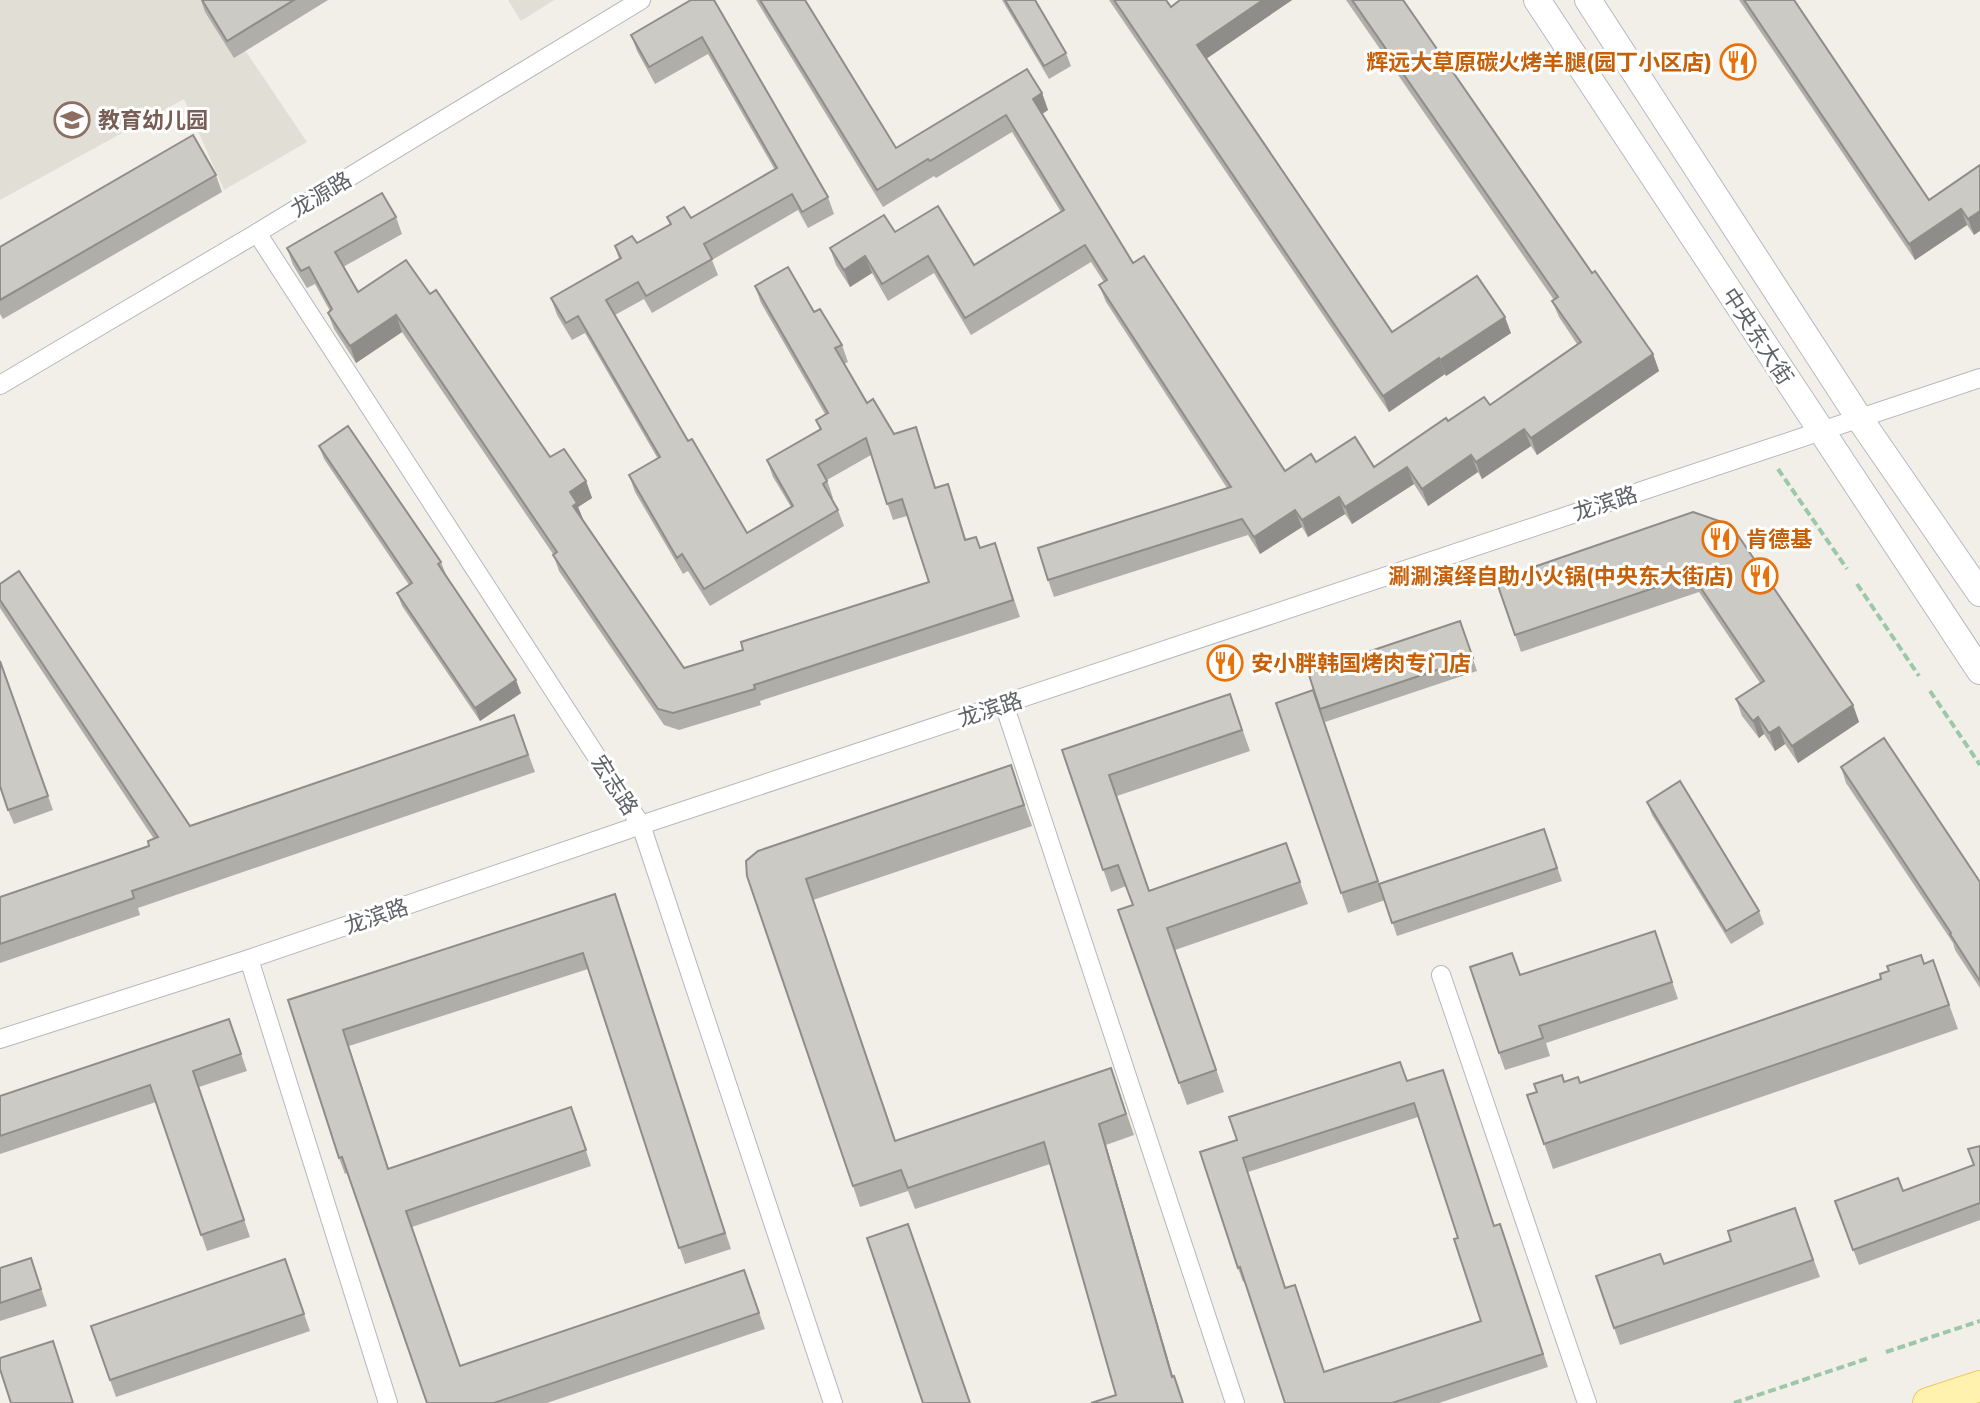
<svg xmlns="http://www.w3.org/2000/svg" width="1980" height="1403" font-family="Montserrat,'Noto Sans SC',sans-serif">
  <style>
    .education { fill: #e1ded6 }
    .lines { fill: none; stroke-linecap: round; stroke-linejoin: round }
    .minor-casing { stroke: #b5b8bc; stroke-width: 20 }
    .secondary-casing { stroke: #b6babf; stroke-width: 28 }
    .primary-casing { stroke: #f2c960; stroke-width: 32 }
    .path { stroke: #9cc7a9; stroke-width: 4; stroke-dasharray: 8 4; stroke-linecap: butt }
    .minor { stroke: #fff; stroke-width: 18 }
    .secondary { stroke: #fff; stroke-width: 26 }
    .primary { stroke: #fff2af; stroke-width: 30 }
    .wall { fill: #afaea9; fill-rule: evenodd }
    .shaded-wall { fill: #8f8d8a }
    .building { fill: #cccac5; stroke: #8f8d8a; stroke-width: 2; fill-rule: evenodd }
    .labels { text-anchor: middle; stroke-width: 6; stroke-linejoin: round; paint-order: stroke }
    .food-label { font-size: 22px; font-weight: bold; fill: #c56008; stroke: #fff; text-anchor: end }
    .education-label { font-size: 22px; font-weight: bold; fill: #785e54; stroke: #fff; text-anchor: start }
    .street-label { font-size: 22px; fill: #5f6368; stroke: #fff }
  </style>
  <rect width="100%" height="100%" fill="#f1efe8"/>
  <!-- education -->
  <g class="education">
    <polygon points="0,0 211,0 307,142 224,190 184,99 0,200"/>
    <polygon points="508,0 554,0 521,21"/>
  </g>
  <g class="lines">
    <defs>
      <g id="minor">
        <polyline points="257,233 641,825 833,1403"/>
        <polyline points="0,385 257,233 641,0"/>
        <polyline points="1004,704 1235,1403"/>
        <polyline points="249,959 388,1403"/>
        <polyline points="1441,975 1587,1403"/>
        <polyline points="0,1039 249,959 641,825 1980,378"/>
      </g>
      <g id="secondary">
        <polyline points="1537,0 1980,671"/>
        <polyline points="1588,0 1859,418 1980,593"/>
      </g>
      <polyline id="primary" points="1928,1403 1980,1386"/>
    </defs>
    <!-- minor casing -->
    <use href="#minor" class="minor-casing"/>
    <!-- secondary casing -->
    <use href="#secondary" class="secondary-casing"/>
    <!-- primary casing -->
    <use href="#primary" class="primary-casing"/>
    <!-- path -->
    <g class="path">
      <polyline points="1778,469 1847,569"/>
      <polyline points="1857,584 1919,676"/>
      <polyline points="1930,691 1980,765"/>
      <polyline points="1886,1352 1980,1321"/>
      <polyline points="1734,1403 1869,1358"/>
    </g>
    <!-- minor -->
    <use href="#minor" class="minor"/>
    <!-- secondary -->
    <use href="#secondary" class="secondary"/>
    <!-- primary -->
    <use href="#primary" class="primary"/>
  </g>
  <!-- wall -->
  <g class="wall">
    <polygon points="201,0 328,0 234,58 205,12"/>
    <polygon points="691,0 828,197 834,214 808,228 798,210 712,260 718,275 652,313 644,299 615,315 688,441 747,533 791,507 773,477 767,460 820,430 816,420 825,414 761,303 755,286 814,312 842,345 848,362 844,364 867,403 894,434 916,427 936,488 954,501 966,539 1001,560 1020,617 760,701 761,705 679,730 664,725 559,571 553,554 402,332 356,363 334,329 328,313 330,311 315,284 307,288 293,265 287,248 396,217 402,234 343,267 358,292 430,294 550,457 586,481 592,498 578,507 583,519 684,668 743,650 929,582 907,516 893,520 871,455 827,480 833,498 832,499 838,510 844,526 710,606 688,571 683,574 635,492 629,475 658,459 585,333 572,340 557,315 551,298 619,259 615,246 637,243 670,225 667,217 691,218 775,170 708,54 655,84 637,51 631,35"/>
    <polygon points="756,0 805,0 896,148 1042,93 1048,110 1042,114 1133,263 1285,471 1316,462 1374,467 1448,421 1490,405 1577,344 1559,317 1552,301 1554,300 1346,0 1403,0 1592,273 1653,354 1659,371 1537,455 1531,446 1482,479 1478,472 1428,506 1414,484 1352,524 1345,514 1308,537 1302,527 1260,554 1248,535 1054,597 1048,580 1227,488 1106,302 1099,285 1104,282 1091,262 971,335 934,273 888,301 872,273 850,287 836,265 830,248 895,232 974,265 1061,212 1012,132 936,178 934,176 883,207"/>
    <polygon points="1002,0 1035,0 1066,53 1071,66 1049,79"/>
    <polygon points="1109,0 1166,0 1171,7 1180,0 1292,0 1206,59 1392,332 1511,333 1446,376 1445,374 1389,412"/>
    <polygon points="1739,0 1794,0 1929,200 1980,165 1974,235 1967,225 1915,260"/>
    <polygon points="216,175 222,192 3,319 0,314 0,247"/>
    <polygon points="319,446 441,562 446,575 521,693 480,721 402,606 397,593 409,585 324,459"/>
    <polygon points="1693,512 1853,705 1859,722 1798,763 1785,744 1775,751 1764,734 1759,738 1742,716 1736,699 1760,683 1699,592 1521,652 1496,580"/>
    <polygon points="0,584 190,826 514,715 535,772 138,908 140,915 0,963 0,897 149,846 154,839 0,608"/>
    <polygon points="1460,621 1477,671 1325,722 1322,715 1379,884 1544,829 1562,881 1397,936 1385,900 1348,913 1276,703 1313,690"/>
    <polygon points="0,660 53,810 14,824 8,810"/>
    <polygon points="1230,694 1250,751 1117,796 1149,890 1294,865 1308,904 1175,950 1224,1092 1187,1105 1118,910 1133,905 1126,886 1111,892 1062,750"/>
    <polygon points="1841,767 1980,882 1980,988 1955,950 1953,943 1846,783"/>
    <polygon points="1018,786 1032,826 813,900 896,1141 1111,1068 1134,1135 1106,1145 1173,1376 1116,1395 1050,1164 915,1209 908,1191 860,1207 853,1186 758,851"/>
    <polygon points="1647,802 1759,911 1764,924 1731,944 1652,815"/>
    <polygon points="620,910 731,1249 685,1264 588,969 349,1046 389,1169 577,1123 591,1166 412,1227 460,1366 744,1270 765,1329 547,1403 427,1403 347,1173 345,1174 339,1158 288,1000"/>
    <polygon points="1655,931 1678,999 1546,1043 1550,1056 1505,1070 1499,1053 1521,975"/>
    <polygon points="1933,960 1958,1029 1553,1169 1527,1095 1580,1083"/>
    <polygon points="229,1019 247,1071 199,1087 250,1237 207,1251 156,1102 0,1154 0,1096"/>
    <path d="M1407,1081l88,145 10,12 43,129 -109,36h-154l-40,-122 -2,1 -5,-14 -1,-128zM1418,1117l40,121 23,83 -157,51 -38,-84 -38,-116z"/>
    <polygon points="1980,1146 1980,1220 1859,1265 1835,1201 1903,1191 1974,1165"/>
    <polygon points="1795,1208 1820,1277 1620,1345 1596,1276 1664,1264 1731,1241"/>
    <polygon points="31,1258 47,1306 0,1321 0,1268"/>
    <polygon points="285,1259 310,1331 116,1397 91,1326"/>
  </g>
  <!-- shaded-wall -->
  <g class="shaded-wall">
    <polygon points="1263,0 1292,0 1203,61 1197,45"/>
    <polygon points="1042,93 1048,110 1039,116 1033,99"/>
    <polygon points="1961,209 1967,225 1915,260 1909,244"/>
    <polygon points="1980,211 1980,231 1974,235 1968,219"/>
    <polygon points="865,256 872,273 850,287 844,270"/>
    <polygon points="396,315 402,332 356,363 350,346"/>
    <polygon points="1505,317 1511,333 1446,376 1440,360"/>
    <polygon points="1653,354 1659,371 1537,455 1531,438"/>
    <polygon points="1439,358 1445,374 1389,412 1383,396"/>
    <polygon points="1524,429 1531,446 1482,479 1476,462"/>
    <polygon points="1471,455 1478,472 1428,506 1422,489"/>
    <polygon points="1407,467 1414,484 1352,524 1345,507"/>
    <polygon points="586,481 592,498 578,507 583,519 573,506 570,492"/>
    <polygon points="1339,497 1345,514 1308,537 1302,520"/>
    <polygon points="1295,510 1302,527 1260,554 1254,537"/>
    <polygon points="516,680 521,693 480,721 475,708"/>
    <polygon points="1853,705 1859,722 1798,763 1792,746"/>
    <polygon points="1758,717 1764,734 1759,738 1753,721"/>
    <polygon points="1779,727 1785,744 1775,751 1769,733"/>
    <polygon points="1099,1124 1106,1145 1179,1398 1172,1377"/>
  </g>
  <!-- building -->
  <g class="building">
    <polygon points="202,0 294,0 227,41"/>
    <polygon points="691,0 714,0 828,197 802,212 792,194 704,244 712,259 646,296 638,282 606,300 688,441 692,439 747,533 793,506 767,460 821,429 816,420 828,413 755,286 788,267 814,312 820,309 842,345 835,348 867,403 873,399 894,434 916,427 935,488 948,484 965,540 976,537 980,548 995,543 1013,600 754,685 755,689 673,713 658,709 553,555 557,552 396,315 350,346 328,313 332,309 309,267 301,271 287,248 382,193 396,217 335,252 358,292 406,260 430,294 436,290 550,457 564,449 586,481 570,492 577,503 573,506 684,668 743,650 741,642 929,582 902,499 887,504 866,438 818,465 827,481 823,484 838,510 704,589 682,554 677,558 629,475 660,457 578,316 566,323 551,298 621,258 615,246 632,236 637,243 671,224 667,217 684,207 691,218 777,168 702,37 649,67 631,35"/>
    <polygon points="760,0 805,0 896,148 1027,69 1042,93 1033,99 1133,263 1144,256 1285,471 1311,454 1316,462 1355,437 1374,467 1446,418 1448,421 1484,397 1490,405 1581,342 1552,301 1558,297 1352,0 1403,0 1592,273 1595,271 1653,354 1531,438 1524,429 1476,462 1471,455 1422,489 1407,467 1345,507 1339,497 1302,520 1295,510 1254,537 1242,519 1048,580 1038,548 1231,487 1099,285 1107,280 1085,245 965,318 928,256 882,284 865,256 844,270 830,248 884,215 895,232 938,206 974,265 1064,210 1006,115 930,161 928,159 877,190"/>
    <polygon points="1005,0 1035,0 1066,53 1044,66"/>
    <polygon points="1114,0 1166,0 1171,7 1180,0 1263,0 1197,45 1392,332 1477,276 1505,317 1440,360 1439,358 1383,396"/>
    <polygon points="1744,0 1794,0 1929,200 1980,165 1980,211 1968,219 1961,209 1909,244"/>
    <polygon points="193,135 216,175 0,300 0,247"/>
    <polygon points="348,426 441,562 438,564 516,680 475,708 397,593 412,583 319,446"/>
    <polygon points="1693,512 1731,525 1853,705 1792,746 1779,727 1769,733 1758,717 1753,721 1736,699 1764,681 1692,575 1515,635 1496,580"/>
    <polygon points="19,571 190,826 514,715 528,755 132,891 134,898 0,944 0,897 149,846 148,841 158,837 0,600 0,584"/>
    <polygon points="1460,621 1473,658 1320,709 1308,672"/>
    <polygon points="0,661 48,796 8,810 0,786"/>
    <polygon points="1313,690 1378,881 1341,893 1276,703"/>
    <polygon points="1230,694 1242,730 1109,775 1149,891 1286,843 1300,882 1167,928 1216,1070 1179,1083 1118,910 1133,905 1118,865 1103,870 1062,750"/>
    <polygon points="1884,738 1980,882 1980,981 1950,934 1951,933 1841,767"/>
    <polygon points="1011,765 1024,805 806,879 895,1141 1111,1068 1126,1114 1099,1124 1172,1377 1174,1376 1183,1403 1091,1403 1116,1395 1044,1142 908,1188 901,1170 853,1186 747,876 746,861 758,851"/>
    <polygon points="1680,781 1759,911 1726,931 1647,802"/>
    <polygon points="1544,829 1557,868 1392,923 1379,884"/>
    <polygon points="615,894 725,1233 679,1248 583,953 343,1030 388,1169 571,1107 586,1150 406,1211 460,1366 744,1270 759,1313 494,1403 427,1403 342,1157 339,1158 288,1000"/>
    <polygon points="1655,931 1672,982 1539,1026 1543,1038 1499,1053 1470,967 1512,953 1520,975"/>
    <polygon points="1921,955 1924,964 1933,960 1949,1005 1544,1144 1527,1095 1537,1092 1534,1084 1562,1075 1564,1082 1578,1077 1580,1083 1881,979 1880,974 1889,971 1887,966"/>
    <polygon points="229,1019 241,1054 193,1071 244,1220 201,1235 150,1085 0,1136 0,1096"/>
    <path d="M1400,1062l7,19 36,-11 51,156 6,-2 43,130 -151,49h-107l-45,-136 -2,1 -38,-116 37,-12 -8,-23zM1414,1103l44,135 -4,1 27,82 -157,51 -29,-87 -10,3 -42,-130z"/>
    <polygon points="1980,1146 1980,1203 1853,1250 1835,1201 1898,1178 1903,1191 1974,1165 1968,1149"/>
    <polygon points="1795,1208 1813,1260 1614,1328 1596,1276 1660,1254 1664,1264 1731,1241 1728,1231"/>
    <polygon points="908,1224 970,1403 923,1403 867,1238"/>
    <polygon points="31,1258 41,1289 0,1303 0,1268"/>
    <polygon points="285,1259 304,1314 110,1380 91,1326"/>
    <polygon points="53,1341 73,1403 11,1403 0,1369 0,1358"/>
  </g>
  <!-- icons -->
  <defs>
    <symbol id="restaurant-ring" viewBox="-11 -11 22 22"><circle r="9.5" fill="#fff" stroke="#e8710a" stroke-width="1.5"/><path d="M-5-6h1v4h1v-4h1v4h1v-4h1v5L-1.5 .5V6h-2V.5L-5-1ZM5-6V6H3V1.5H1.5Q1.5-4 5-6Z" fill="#e8710a"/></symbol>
    <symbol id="school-ring" viewBox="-11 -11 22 22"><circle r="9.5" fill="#fff" stroke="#8d6e63" stroke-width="1.5"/><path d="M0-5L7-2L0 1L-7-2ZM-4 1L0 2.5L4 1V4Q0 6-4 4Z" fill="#8d6e63"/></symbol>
  </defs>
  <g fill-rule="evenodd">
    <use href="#restaurant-ring" x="1718" y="42" width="40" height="40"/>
    <use href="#school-ring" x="52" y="100" width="40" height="40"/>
    <use href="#restaurant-ring" x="1700" y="519" width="40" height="40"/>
    <use href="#restaurant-ring" x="1740" y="556" width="40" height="40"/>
    <use href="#restaurant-ring" x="1205" y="643" width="40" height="40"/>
  </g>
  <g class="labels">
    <!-- food labels -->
    <g class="food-label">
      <text x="1712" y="70">辉远大草原碳火烤羊腿(园丁小区店)</text>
      <text x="1746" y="547" text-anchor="start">肯德基</text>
      <text x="1734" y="584">涮涮演绎自助小火锅(中央东大街店)</text>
      <text x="1251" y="671" text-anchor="start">安小胖韩国烤肉专门店</text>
    </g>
    <!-- education labels -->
    <g class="education-label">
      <text x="98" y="128">教育幼儿园</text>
    </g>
    <!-- street labels -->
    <g class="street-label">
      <text transform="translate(321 194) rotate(-31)" y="8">龙源路</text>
      <text transform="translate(1758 336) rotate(57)" y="8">中央东大街</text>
      <text transform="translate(1605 503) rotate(-18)" y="8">龙滨路</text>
      <text transform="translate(990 709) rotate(-18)" y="8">龙滨路</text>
      <text transform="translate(615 785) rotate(57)" y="8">宏志路</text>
      <text transform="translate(376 916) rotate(-19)" y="8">龙滨路</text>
    </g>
  </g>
</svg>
